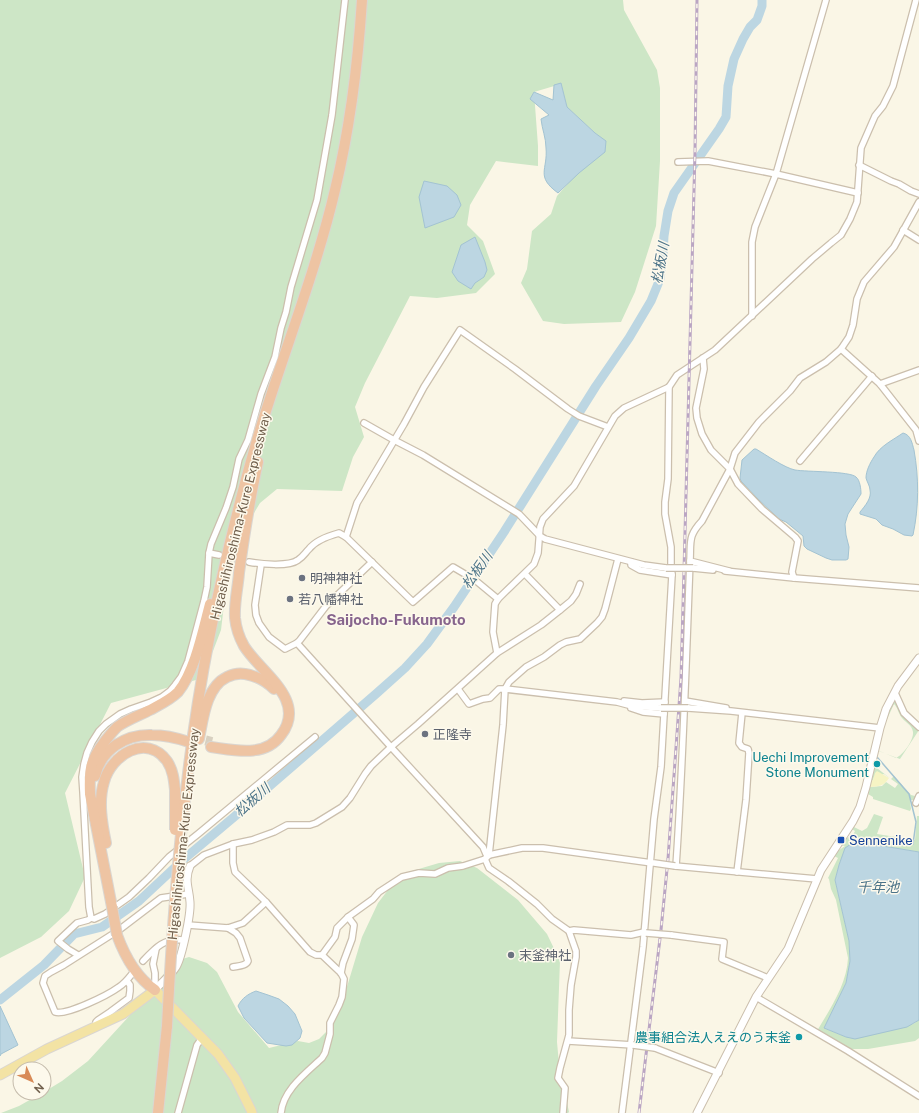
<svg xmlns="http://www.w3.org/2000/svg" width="919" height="1113" font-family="'Public Sans','Noto Sans JP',sans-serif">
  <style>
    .green { fill: #cde6c6; fill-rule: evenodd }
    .sand { fill: #f6f4c4 }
    .water { fill: #bcd6e2; stroke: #a3c3d2 }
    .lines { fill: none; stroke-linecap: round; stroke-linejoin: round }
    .stream { stroke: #a3c3d2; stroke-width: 1.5 }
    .river { stroke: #bcd6e2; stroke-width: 9 }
    .minor-tunnel { stroke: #d8d0c0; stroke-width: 5.5; stroke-dasharray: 5.5 3; stroke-linecap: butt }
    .motorway-tunnel { stroke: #d8d0c0; stroke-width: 10; stroke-dasharray: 10 5; stroke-linecap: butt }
    .minor-casing { stroke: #cbbfad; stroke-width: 8 }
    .tertiary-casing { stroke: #cbbfad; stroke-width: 9 }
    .primary-casing { stroke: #dad6d1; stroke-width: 11 }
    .motorway-casing { stroke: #dad6d1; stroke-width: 12 }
    .minor { stroke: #fff; stroke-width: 5.5 }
    .tertiary { stroke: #fff; stroke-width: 7 }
    .primary { stroke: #f3e3a4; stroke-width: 9 }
    .motorway { stroke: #eec4a3; stroke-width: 10 }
    .rail-casing { stroke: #baa5c3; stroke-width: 3 }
    .rail { stroke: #fdf9ec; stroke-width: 1.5; stroke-dasharray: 4.5; stroke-linecap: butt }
    .minor-bridge-casing { stroke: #cbbfad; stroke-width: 8; stroke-linecap: butt }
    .motorway-bridge-casing { stroke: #dad6d1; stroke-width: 12; stroke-linecap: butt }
    .minor-bridge { stroke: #fff; stroke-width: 5.5 }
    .motorway-bridge { stroke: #eec4a3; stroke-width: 10 }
    .worship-dot { fill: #6b7280; stroke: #fdf9ec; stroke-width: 1.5 }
    .culture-dot { fill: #0f9aa8; stroke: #fdf9ec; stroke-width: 1.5 }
    .transit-dot { fill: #1a4fb4; stroke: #fdf9ec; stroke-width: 1.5 }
    .labels { text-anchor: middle; stroke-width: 3; stroke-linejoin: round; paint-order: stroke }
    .street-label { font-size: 13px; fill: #71604d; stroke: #fdf9ec }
    .worship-label { font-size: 13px; fill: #5b616d; stroke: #fdf9ec; text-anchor: start }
    .culture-label { font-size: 13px; fill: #0d838f; stroke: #fdf9ec; text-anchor: end }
    .transit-label { font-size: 13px; fill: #164399; stroke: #fdf9ec; text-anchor: start }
    .water-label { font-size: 14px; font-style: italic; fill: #4c7489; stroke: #fdf9ec }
    .quarter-label { font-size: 15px; font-weight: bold; fill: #87658d; stroke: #fdf9ec }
  </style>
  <rect width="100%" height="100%" fill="#faf6e6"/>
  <!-- green -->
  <g class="green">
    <polygon points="0,0 623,0 624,10 657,70 660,88 660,161 656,226 635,292 621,322 564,324 543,321 521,283 527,269 532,231 551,214 557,196 605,141 595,133 567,107 561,84 534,92 538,146 538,166 496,161 470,205 467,225 483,241 495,274 476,293 437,298 410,296 365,383 355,407 364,437 353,457 342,491 277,489 260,503 248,523 236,549 227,579 221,630 213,651 196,680 111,703 65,793 85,877 69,911 41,937 0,958"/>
    <path d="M896,701l9,17 14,12 -19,29 -24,-9c5,-16 10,-33 18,-48zM894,704c4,4 4,9 8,14 4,5 10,7 11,14 1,8 -10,23 -17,26l-19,-8 6,-22z"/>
    <polygon points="873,765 891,779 894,776 911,795 915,796 915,800 910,800 911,809 910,811 873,799 873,797 868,794 870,787 882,786 886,782 895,788 898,784 884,774 874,777 873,780 870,782"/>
    <path d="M874,814l9,3 -6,17 38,6 2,-24h2v36l-60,-10 -14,7 -6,16 -4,15 14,61 1,20 -4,22 -22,45 22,9 67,-13 6,-4v18l-4,3 -47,8h-18l-33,-18c13,-22 30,-47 31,-73l-12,-58 -5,-11 -2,-10 -1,-1 10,-20 -4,-2 1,-3 10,-7 -6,-1 4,-5 10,-5 2,-4 -5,-3 2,-2 10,5 5,-3z"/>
    <polygon points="460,861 477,868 518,900 547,934 560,961 557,1042 559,1064 569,1112 568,1113 1,1113 19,1106 42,1093 44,1093 44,1092 62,1081 88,1061 143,1001 167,970 179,960 189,957 207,963 217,972 238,1012 269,1048 298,1041 309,1043 319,1039 332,1026 340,1010 362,937 378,903 391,886 412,871 439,863"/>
  </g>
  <!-- sand -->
  <path class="sand" d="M877,771l12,7c-6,9 -10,8 -19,9v-5l3,-2 2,-7z"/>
  <!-- water -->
  <g class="water">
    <path d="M561,83l6,24 28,26 11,8 -1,11 -26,21 -21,20c-23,-17 -10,-23 -12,-45 0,-10 -4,-19 -5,-29l8,-4 -19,-16 4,-7 19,8 1,-15z"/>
    <polygon points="424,181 447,186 457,195 461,205 454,217 425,228 419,197"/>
    <polygon points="475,237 485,262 487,270 484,277 475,283 471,289 458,281 452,272 461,245"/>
    <path d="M903,433c8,2 9,10 11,17 5,28 5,57 -1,85l-1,1 -8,-1 -11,-6 -11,-4 -6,-6 -16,-5v-2c5,-6 12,-14 10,-22 0,-4 -3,-8 -4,-12 0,-7 4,-15 8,-21 6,-11 19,-17 29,-24z"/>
    <path d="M754,449h2c10,6 29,19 39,21 12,2 55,1 61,7 4,3 5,12 5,17l-13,20 -3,10 1,11 3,12 -1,12 -2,1h-14l-6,-2 -19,-9 -3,-3 -1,-10 -17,-14 -7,-3 -22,-21 -16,-17 -1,-3 2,-18z"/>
    <polygon points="859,842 919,852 919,1020 907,1027 855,1039 846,1037 824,1028 846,983 850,961 849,941 835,880 839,865 845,848 851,844"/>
    <path d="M256,991l12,4 11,4 9,7 7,8 7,17 -2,7 -8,7 -6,1 -19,-3 -23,-25 -6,-12c4,-8 10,-12 18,-15z"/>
    <polygon points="0,1006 18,1045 1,1054 0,1056"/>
  </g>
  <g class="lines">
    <!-- stream -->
    <polyline class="stream" points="877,757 909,794 916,822 913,844"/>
    <!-- river -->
    <polyline class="river" points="0,1000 44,965 74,934 102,927 139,901 184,859 234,817 377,693 405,668 427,644 454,607 504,532 596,386 629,338 651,301 660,279 663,254 664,236 668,211 674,193 719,129 726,117 728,86 734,59 743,39 750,27 757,20 762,6 762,0"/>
    <!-- minor-tunnel -->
    <polyline class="minor-tunnel" points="224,556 243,561"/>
    <!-- motorway-tunnel -->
    <polyline class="motorway-tunnel" points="191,737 212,742"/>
    <defs>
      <g id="minor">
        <polyline points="678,162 708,161 776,174 858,193"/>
        <polyline points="859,165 891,181 899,184 911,191 919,194"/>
        <polyline points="903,230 919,240"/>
        <polyline points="752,316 752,242 755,227 776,174 826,0"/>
        <polyline points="841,349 880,384 916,430 919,441"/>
        <polyline points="703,358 704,369 696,408 697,418 702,434 711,450 730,469 738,484 762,509 795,537 798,541 792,572 794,578"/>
        <polyline points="880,384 919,370"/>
        <polyline points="364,423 394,440 423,455 519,514 540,536 545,539 644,565 666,568"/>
        <polyline points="800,461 872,376"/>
        <polyline points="209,553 219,555"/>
        <path d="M249,562c11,2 40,5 49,-2 5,-3 7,-7 11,-11 7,-9 19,-13 30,-16l7,4"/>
        <polyline points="631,562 631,565 640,570 672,575"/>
        <polyline points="261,565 255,605 256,615 259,623 269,637 285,649 297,643 300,640 326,606 372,562"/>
        <polyline points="693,568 713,570"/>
        <polyline points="725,571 794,578 919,588"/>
        <path d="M729,571l-39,-10c1,-20 -2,-25 12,-40l28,-52 5,-16 24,-31 31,-31 10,-13 26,-16 15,-13 8,-12 4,-12 4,-26 7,-17 30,-35 25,-45"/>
        <polyline points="525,574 560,610"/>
        <polyline points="498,599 475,580 453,567 413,602 346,537 357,503 404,424 424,387 460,330 515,369 568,409 579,416 608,427"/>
        <polyline points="297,643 391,747 483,847 486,854 489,855"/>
        <polyline points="497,653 541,625 560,610 571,601 576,594 580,584"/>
        <polyline points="458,689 469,704 483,699 490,698 499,689 505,689 617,702 632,706 661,708"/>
        <polyline points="895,693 904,713 919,727"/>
        <polyline points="624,701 642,703 665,702"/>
        <polyline points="685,701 726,708"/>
        <polyline points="631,708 643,712 664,714"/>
        <polyline points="688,708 731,711 880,728"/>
        <polyline points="916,803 919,796"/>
        <path d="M233,844v19l2,9 31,30 44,50 6,3h6l19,18 3,6 -2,18 -3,8 -9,18v11l-5,19 -3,5c-16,15 -39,32 -41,55"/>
        <polyline points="489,855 503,725 505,689 509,682 526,667 544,657 560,645 566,642 580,639 597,623 602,617 605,609 618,559"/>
        <polyline points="485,859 489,868 508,881 537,904 552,919 569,931 570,934 576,951 576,957 571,985 569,1010 569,1035 560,1068 558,1078 565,1088 563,1113"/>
        <polyline points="190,866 204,855 233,844 252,840 274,832 287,825 310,825 316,823 342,807 350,798 365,774 371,766 391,747 418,724 497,653 493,632 495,604 498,599 501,596 534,564 538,553 540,527 543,519 574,486 615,416 624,408 669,387 677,375 715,350 812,259 831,243 841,235 850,219 857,202 861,148 875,116 883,106 893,86 916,0"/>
        <polyline points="675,866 817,879"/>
        <path d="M676,866c7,-101 10,-203 14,-305"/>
        <polyline points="737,872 746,800 749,753 748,749 742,747 739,743 742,713"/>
        <polyline points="91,918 89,907 83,792 82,777 84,764 87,753 92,742 99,731 106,724 120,714 131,709 151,702 162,697 170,691 175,685 181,677 188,661 204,601 207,587 209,553 211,544 226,508 233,487 239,459 248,440 261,394 275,357 281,328 286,312 291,287 317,200 332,115 345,0"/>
        <polyline points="188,925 228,928 243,923 266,902"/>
        <path d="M228,928l8,5 4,5 8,23c-2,5 -10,5 -15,6"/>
        <polyline points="569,931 574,930 631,935 644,932 646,933"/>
        <polyline points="671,935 724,942 722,959 768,978"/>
        <polyline points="78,955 68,949 58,941 77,923 88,920 91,918 94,919 105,914 129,897 149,878 169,857 198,834 315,737"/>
        <polyline points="322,955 335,937 337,928 348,917 373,899 379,892 402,877 419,873 435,874 448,868 463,866 485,859 489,855 522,848 543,848 652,863"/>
        <path d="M143,961c13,-14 21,-23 41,-21"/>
        <polyline points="341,973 343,963 352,939 354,925 348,917"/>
        <path d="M132,974c-4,5 -8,10 -13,13 -11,8 -53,29 -64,25l-12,-29 2,-7 6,-4 13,-7 55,-35 42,-32 27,-4"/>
        <polyline points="155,990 155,973 153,964 156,949"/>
        <polyline points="756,997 848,1051 919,1096"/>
        <polyline points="96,1027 96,1022 98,1020 110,1012 129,998 130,991 130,985 127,981"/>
        <polyline points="568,1041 633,1045"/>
        <polyline points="655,1048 719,1073"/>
        <polyline points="178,1113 197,1045 202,1038"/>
        <polyline points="622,1113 643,947 654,819 661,767 672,575 671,564 671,547 665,514 665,502 668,479 669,387"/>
      </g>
      <g id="tertiary">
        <path d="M155,990c6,-7 16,-15 21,-23 6,-10 15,-53 14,-65 -1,-15 -6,-21 0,-36"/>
        <polyline points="697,1113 756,997 788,949 821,870 853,821 860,807 866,787 880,728 886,709 898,686 919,658"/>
      </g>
      <polyline id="primary" points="0,1075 47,1049 123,1014 155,990 218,1054 235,1078 251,1110 252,1113"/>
      <g id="motorway">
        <path d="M199,739c4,-20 7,-52 28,-62 6,-3 12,-4 18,-3 12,2 20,6 29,15"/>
        <path d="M211,747c23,3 54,11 70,-12 27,-35 -21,-63 -37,-89 -5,-9 -8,-18 -9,-28 -1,-15 3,-31 4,-45 5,-37 11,-75 19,-111"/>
        <path d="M95,776c6,-27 31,-42 57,-41 13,0 25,3 37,7"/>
        <path d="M186,791c13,-119 38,-236 71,-351 25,-84 58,-165 78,-250 15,-62 23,-127 27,-190"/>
        <path d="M106,843c-4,-19 -8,-42 -2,-61 7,-27 42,-49 63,-21 6,9 7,19 8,29"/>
        <path d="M112,907l-22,-113c-1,-24 0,-34 15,-53 4,-5 8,-10 12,-14 8,-6 23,-12 33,-17 9,-5 20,-10 28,-18 17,-21 25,-62 32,-88"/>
        <path d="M117,935c8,22 19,42 38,55"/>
        <polyline points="158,1113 167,1026"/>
      </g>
    </defs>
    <!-- minor casing -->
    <use href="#minor" class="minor-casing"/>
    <!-- tertiary casing -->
    <use href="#tertiary" class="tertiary-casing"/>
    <!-- primary casing -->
    <use href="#primary" class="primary-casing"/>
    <!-- motorway casing -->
    <use href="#motorway" class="motorway-casing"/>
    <!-- minor -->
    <use href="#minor" class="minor"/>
    <!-- tertiary -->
    <use href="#tertiary" class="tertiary"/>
    <!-- primary -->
    <use href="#primary" class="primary"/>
    <!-- motorway -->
    <use href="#motorway" class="motorway"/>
    <defs>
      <polyline id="rail" points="639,1113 661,930 668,859 681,678 684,571 695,152 697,0"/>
    </defs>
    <!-- rail casing -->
    <use href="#rail" class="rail-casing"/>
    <!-- rail -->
    <use href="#rail" class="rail"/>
    <defs>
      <g id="minor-bridge">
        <polyline points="666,568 693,568"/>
        <polyline points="661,708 688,708"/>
        <polyline points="654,863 675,866"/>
        <polyline points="646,933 671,935"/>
        <polyline points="633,1045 655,1048"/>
      </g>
      <g id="motorway-bridge">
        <polyline points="175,830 175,790"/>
        <polyline points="112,907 117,935"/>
        <path d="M167,1026c4,-79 9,-157 19,-235"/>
      </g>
    </defs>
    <!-- minor-bridge casing -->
    <use href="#minor-bridge" class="minor-bridge-casing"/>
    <!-- motorway-bridge casing -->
    <use href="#motorway-bridge" class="motorway-bridge-casing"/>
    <!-- minor-bridge -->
    <use href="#minor-bridge" class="minor-bridge"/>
    <!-- motorway-bridge -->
    <use href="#motorway-bridge" class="motorway-bridge"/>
  </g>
  <!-- markers -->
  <g class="worship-dot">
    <circle cx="302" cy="578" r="4"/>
    <circle cx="290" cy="599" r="4"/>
    <circle cx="425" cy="734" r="4"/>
    <circle cx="511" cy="955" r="4"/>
  </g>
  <g class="culture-dot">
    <circle cx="877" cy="764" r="4"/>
    <circle cx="799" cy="1037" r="4"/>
  </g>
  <rect class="transit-dot" x="837" y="836" width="8" height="8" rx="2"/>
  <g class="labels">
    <!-- street labels -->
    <g class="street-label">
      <text transform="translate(240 516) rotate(-76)" y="5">Higashihiroshima-Kure Expressway</text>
      <text transform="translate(183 834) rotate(-84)" y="5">Higashihiroshima-Kure Expressway</text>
    </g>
    <!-- worship labels -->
    <g class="worship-label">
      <text x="310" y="583">明神神社</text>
      <text x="298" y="604">若八幡神社</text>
      <text x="433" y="739">正隆寺</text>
      <text x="519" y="960">末釜神社</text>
    </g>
    <!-- culture labels -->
    <g class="culture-label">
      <text x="869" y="762">Uechi Improvement<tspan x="869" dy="15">Stone Monument</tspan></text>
      <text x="791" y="1042">農事組合法人ええのう末釜</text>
    </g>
    <!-- transit labels -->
    <g class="transit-label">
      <text x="849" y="845">Sennenike</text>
    </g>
    <!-- water labels -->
    <g class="water-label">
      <text transform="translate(660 263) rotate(-80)" y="5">松板川</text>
      <text transform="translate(477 570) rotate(-55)" y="5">松板川</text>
      <text transform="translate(252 800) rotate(-41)" y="5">松板川</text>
      <text x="878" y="892">千年池</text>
    </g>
    <!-- quarter labels -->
    <g class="quarter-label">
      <text x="396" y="625">Saijocho-Fukumoto</text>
    </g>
  </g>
  <!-- north arrow -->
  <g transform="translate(32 1081) rotate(135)"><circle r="19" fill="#fdf9ec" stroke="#c5bcac"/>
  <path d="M0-3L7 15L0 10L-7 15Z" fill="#d88a57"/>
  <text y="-6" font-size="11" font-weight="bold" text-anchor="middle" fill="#71604d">N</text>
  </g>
</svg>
